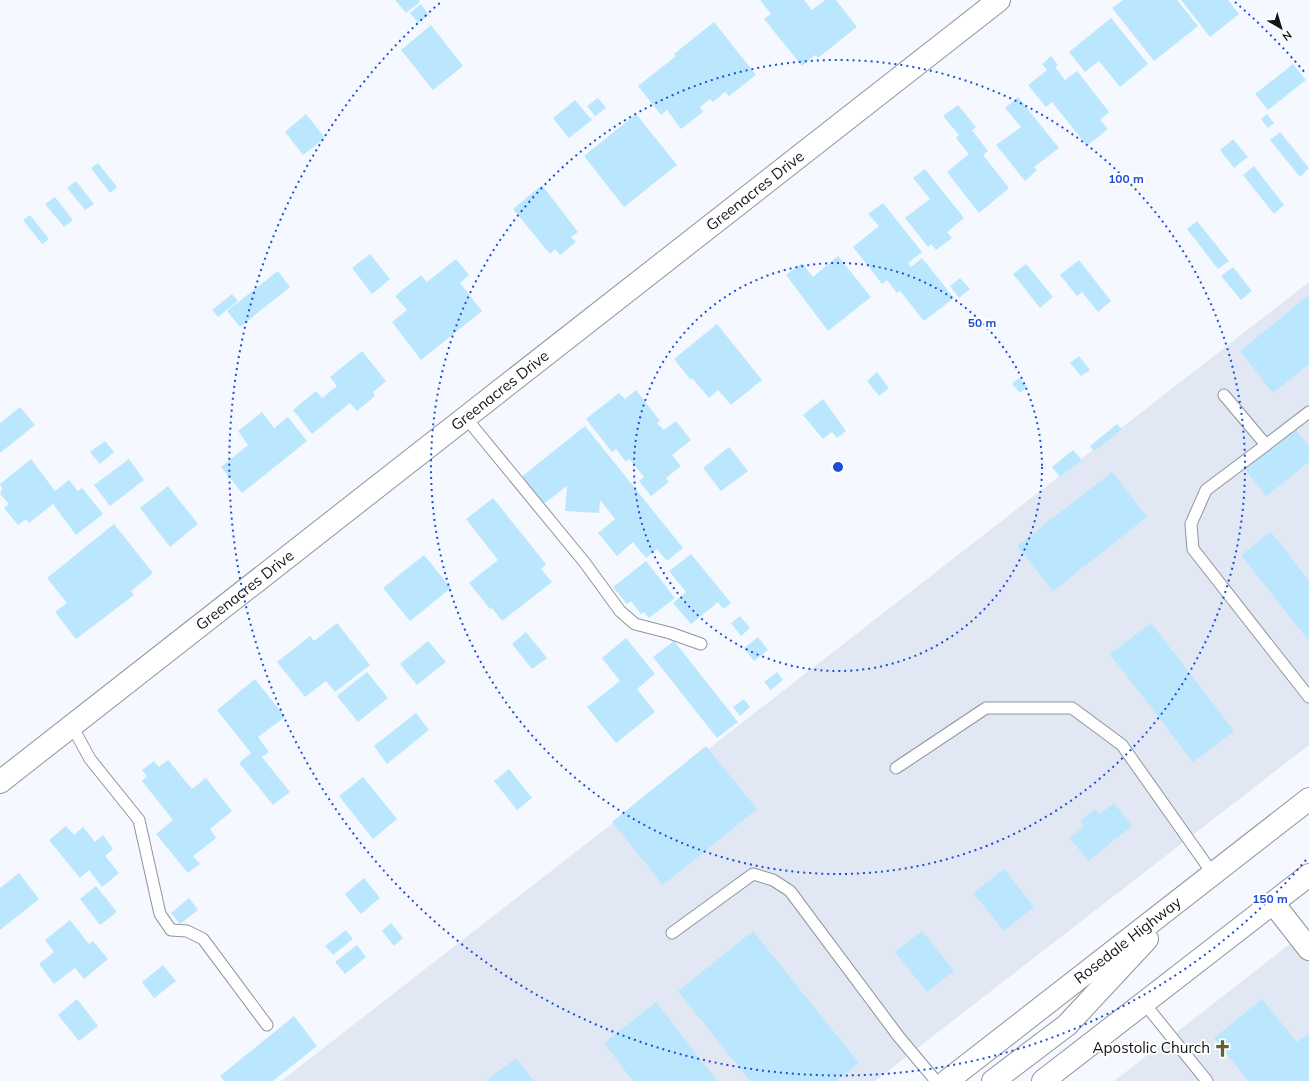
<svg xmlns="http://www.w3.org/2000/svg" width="1309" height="1081" font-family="Mulish,sans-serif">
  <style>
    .built { fill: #e1e8f3 }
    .building { fill: #bbe7fe }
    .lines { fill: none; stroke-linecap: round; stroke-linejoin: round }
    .lane-casing { stroke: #90949b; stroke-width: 13 }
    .street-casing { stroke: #90949b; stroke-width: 24 }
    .primary-casing { stroke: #90949b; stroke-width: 24 }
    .lane { stroke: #fff; stroke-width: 11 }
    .street { stroke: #fff; stroke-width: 22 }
    .primary { stroke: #fff; stroke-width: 22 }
    .ring { fill: none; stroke: #1d4ed8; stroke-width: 2; stroke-dasharray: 2 4 }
    .labels { text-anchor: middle; stroke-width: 4; stroke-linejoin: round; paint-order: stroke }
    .street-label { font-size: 15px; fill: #121416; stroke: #fff }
    .poi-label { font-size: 15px; fill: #121416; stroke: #fff; text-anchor: end }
    .centre { fill: #1d4ed8; stroke: #fff; stroke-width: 2 }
    .ring-label { font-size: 12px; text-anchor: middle; font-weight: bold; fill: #1d4ed8; stroke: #fff; stroke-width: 4; stroke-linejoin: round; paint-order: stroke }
  </style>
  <rect width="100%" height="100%" fill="#f5f9ff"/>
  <!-- built -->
  <g class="built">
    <polygon points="1309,282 1309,745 875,1081 281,1081"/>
    <polygon points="1309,929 1309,1081 1114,1081 1127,1071"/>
  </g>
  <!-- building -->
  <g class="building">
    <polygon points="395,0 419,0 420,2 406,13"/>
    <polygon points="760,0 804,0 812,10 825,0 836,0 857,27 818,58 815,55 802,66 764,19 771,14"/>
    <polygon points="1123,0 1177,0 1198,26 1154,61 1112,8"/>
    <polygon points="1181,0 1228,0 1239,14 1210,37"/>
    <polygon points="421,4 429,15 418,23 410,13"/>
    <polygon points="1111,18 1148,64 1120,87 1099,61 1085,72 1069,52"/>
    <polygon points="714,22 756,75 729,96 725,92 713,102 710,99 700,107 703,112 681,129 667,110 661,115 638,86 676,56 674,54"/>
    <polygon points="431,25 463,66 433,90 401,50"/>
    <polygon points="1051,56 1058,65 1055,67 1065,80 1077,71 1109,112 1100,120 1108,129 1087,146 1052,102 1046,107 1028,85 1047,70 1042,64"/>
    <polygon points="1293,64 1306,80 1268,110 1255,94"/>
    <polygon points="1018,97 1059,148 1034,167 1037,170 1025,181 996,145 1021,127 1005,108"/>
    <polygon points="598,98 606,108 595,116 587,106"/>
    <polygon points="575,100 592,120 569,138 553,118"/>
    <polygon points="958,105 976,127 972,130 988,151 983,155 1009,188 979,213 947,172 969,154 956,138 959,135 943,116"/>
    <polygon points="306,114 325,138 303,155 285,132"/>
    <polygon points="636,114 677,165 624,207 584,156"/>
    <polygon points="1267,114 1274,123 1268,128 1261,119"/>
    <polygon points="1280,132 1309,168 1300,177 1270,140"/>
    <polygon points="1233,139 1248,157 1234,168 1220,150"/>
    <polygon points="98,163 117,187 110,193 91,168"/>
    <polygon points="1254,166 1284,205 1274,214 1243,175"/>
    <polygon points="925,169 964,218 947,232 952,238 936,250 931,244 928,247 905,218 930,199 913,178"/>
    <polygon points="76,181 94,204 85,210 67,188"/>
    <polygon points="542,185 578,232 571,237 576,242 560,255 555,249 550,254 513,209"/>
    <polygon points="55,197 73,220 64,227 45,204"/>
    <polygon points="883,203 922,252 908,263 911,267 922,258 954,298 924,321 900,291 897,293 887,280 882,284 853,247 879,226 868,214"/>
    <polygon points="30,215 49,239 42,244 23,220"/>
    <polygon points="1197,221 1229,261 1218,269 1187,229"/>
    <polygon points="370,254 390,279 372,294 352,268"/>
    <polygon points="838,256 871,297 828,331 786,275 802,263 813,277"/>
    <polygon points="456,259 469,275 460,283 482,311 421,360 392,322 407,310 395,296 421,275 427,282"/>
    <polygon points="1079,260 1111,301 1098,312 1082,292 1077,296 1060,275"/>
    <polygon points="1026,264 1053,297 1040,308 1013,274"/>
    <polygon points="1233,267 1252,291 1241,300 1221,276"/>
    <polygon points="278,271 290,287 240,327 227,311"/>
    <polygon points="960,278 970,289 959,298 950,286"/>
    <polygon points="232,294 238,301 218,317 212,310"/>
    <polygon points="1309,295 1309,364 1273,393 1240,351"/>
    <polygon points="717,324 762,380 731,405 718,390 709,398 692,378 690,379 674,359"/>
    <polygon points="362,351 386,381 373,392 375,396 357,411 350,403 312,434 293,410 316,391 322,398 337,386 330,377"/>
    <polygon points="1079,356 1090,370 1081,376 1070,363"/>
    <polygon points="877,372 889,388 879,396 867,381"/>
    <polygon points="1019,378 1027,387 1020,393 1012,384"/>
    <polygon points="636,390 660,421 657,423 664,430 676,421 691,440 672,455 681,466 666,478 669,482 651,496 639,481 644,477 629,459 626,462 616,449 612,452 586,419 619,393 625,399"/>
    <polygon points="823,399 846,431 837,438 832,432 823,439 803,415"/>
    <polygon points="20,407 35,425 0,453 0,423"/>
    <polygon points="262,412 274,428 288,417 307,441 242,493 221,467 248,445 238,431"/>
    <polygon points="1117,424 1122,429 1094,451 1090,446"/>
    <polygon points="585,426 683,548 667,561 657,549 646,558 633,542 617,556 598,533 615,519 600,500 599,513 565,511 567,486 542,505 520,478"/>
    <polygon points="1296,430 1309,446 1309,462 1266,496 1245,469"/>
    <polygon points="105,441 114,452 100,464 90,452"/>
    <polygon points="729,447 748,471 721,491 703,468"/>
    <polygon points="1073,450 1082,460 1060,477 1052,467"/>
    <polygon points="31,459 55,491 69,480 78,491 82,488 103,514 76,535 53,504 29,523 26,519 18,525 4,508 9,504 0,494 2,489 0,484"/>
    <polygon points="129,459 144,480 110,506 94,485"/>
    <polygon points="1112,472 1147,517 1053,591 1017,546"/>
    <polygon points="168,486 198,524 170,547 140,508"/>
    <polygon points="493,498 546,564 541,569 552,582 502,621 492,608 490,609 469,583 498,560 466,519"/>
    <polygon points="114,524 153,573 131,591 134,595 76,639 55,612 67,603 47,578"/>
    <polygon points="1271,532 1309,581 1309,641 1241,555"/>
    <polygon points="691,554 731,603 723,609 718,602 691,624 673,603 686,592 669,571"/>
    <polygon points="424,555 451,588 410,621 383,588"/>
    <polygon points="646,561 675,598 649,618 644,612 641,614 631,601 627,604 613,587"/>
    <polygon points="740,616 750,628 741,636 731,623"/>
    <polygon points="337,623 370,665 335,692 326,681 305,697 277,662 310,636 314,641"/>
    <polygon points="1151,623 1234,731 1193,762 1110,654"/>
    <polygon points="526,632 547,658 532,669 512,644"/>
    <polygon points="758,637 768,650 754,661 744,648"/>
    <polygon points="626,638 655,674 637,689 655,712 616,743 587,707 620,681 602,658"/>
    <polygon points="428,641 446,662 417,685 400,664"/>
    <polygon points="674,641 738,722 717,738 653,657"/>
    <polygon points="367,672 388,698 358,722 337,696"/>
    <polygon points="777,672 783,680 771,690 764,682"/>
    <polygon points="255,679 285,717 258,737 269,752 262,757 290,792 273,805 239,763 251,753 217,710"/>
    <polygon points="744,699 750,707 740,716 733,707"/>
    <polygon points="416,713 429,730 387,764 374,746"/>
    <polygon points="706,746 757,809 663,885 612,822"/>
    <polygon points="168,760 192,789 206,778 232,811 210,829 216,838 193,856 200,864 188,873 156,834 173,820 142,781 147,776 142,770 154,761 159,767"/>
    <polygon points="509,769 532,798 517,810 494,781"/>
    <polygon points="363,777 397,819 373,839 339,796"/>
    <polygon points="1114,803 1132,826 1088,861 1070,838 1084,826 1080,821 1095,809 1100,814"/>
    <polygon points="66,826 74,835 83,827 95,842 103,835 113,849 105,856 119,873 102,887 89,870 80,878 49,840"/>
    <polygon points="1004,869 1034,907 1004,931 973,893"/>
    <polygon points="19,873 39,899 0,930 0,888"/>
    <polygon points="364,878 380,898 361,914 345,894"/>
    <polygon points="96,886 117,912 100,925 80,899"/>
    <polygon points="189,898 198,910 180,924 171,913"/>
    <polygon points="70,920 89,944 93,941 108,959 84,979 75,968 54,984 39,964 54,952 45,940"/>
    <polygon points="391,923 403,938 394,946 382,931"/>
    <polygon points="346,930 353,939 333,955 325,946"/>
    <polygon points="753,931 859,1063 836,1081 750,1081 678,991"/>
    <polygon points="922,931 954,971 927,992 895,952"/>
    <polygon points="357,945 366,957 345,974 335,962"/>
    <polygon points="163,965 176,981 154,998 142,982"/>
    <polygon points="77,999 98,1026 79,1041 58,1015"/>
    <polygon points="1262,999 1297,1042 1309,1033 1309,1081 1248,1081 1214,1038"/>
    <polygon points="656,1002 717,1081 633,1081 604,1043"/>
    <polygon points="294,1016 317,1046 273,1081 224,1081 220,1076"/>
    <polygon points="516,1058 534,1081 486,1081"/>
  </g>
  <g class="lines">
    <defs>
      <g id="lane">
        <polyline points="1224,395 1266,445 1309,412"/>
        <polyline points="466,418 585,563 620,611 635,624 670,633 701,644"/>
        <polyline points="1266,445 1206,490 1191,524 1193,549 1309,697"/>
        <polyline points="72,726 90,759 139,820 160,914 171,930 187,931 203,939 267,1025"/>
        <polyline points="896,768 986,708 1072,708 1122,745 1213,874"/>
        <polyline points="672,933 753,874 773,880 790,891 899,1037 936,1081"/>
        <polyline points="1144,1003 1207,1081"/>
      </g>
      <g id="street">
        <path id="s1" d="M0,782l999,-782"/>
        <polyline points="1273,903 1309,949"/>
      </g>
      <g id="primary">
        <path id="s2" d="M947,1081l362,-282"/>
        <polyline points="993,1081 1067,1025 1147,939"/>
        <polyline points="1043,1081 1309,875"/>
      </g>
    </defs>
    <!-- lane casing -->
    <use href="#lane" class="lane-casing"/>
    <!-- street casing -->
    <use href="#street" class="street-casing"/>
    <!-- primary casing -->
    <use href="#primary" class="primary-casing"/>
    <!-- lane -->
    <use href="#lane" class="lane"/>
    <!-- street -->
    <use href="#street" class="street"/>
    <!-- primary -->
    <use href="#primary" class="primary"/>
  </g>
  <!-- distance rings -->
  <g class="ring">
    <circle cx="838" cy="467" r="204"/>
    <circle cx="838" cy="467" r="407"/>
    <path d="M1306 860A611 611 0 1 1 441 2M1235 2A611 611 0 0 1 1306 74"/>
  </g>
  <!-- icons -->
  <defs>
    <symbol id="church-bare" viewBox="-9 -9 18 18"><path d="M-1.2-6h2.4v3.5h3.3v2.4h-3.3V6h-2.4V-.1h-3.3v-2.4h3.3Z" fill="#63612e" stroke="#fff" stroke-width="2.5" paint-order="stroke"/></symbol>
  </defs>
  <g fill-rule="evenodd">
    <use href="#church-bare" x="1210" y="1036" width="25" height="25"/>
  </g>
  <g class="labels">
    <!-- street labels -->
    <g class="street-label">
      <text dy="5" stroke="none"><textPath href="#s1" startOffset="959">Greenacres Drive</textPath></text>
      <text dy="5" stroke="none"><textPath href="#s1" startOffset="635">Greenacres Drive</textPath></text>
      <text dy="5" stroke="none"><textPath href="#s1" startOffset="311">Greenacres Drive</textPath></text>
      <text dy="5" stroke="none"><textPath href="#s2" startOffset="229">Rosedale Highway</textPath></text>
    </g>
    <!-- poi labels -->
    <g class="poi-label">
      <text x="1210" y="1053">Apostolic Church</text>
    </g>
  </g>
  <circle cx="838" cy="467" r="6" class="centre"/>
  <g class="ring-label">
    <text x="1126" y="183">100 m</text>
    <text x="982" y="327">50 m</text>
    <text x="1270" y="903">150 m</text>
  </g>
  <!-- north arrow -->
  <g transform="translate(1281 28) rotate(142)" stroke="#ffffff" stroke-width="3" paint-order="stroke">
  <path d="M0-3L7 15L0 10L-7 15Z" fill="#121416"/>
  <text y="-6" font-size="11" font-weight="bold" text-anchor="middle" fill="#121416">N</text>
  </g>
</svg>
